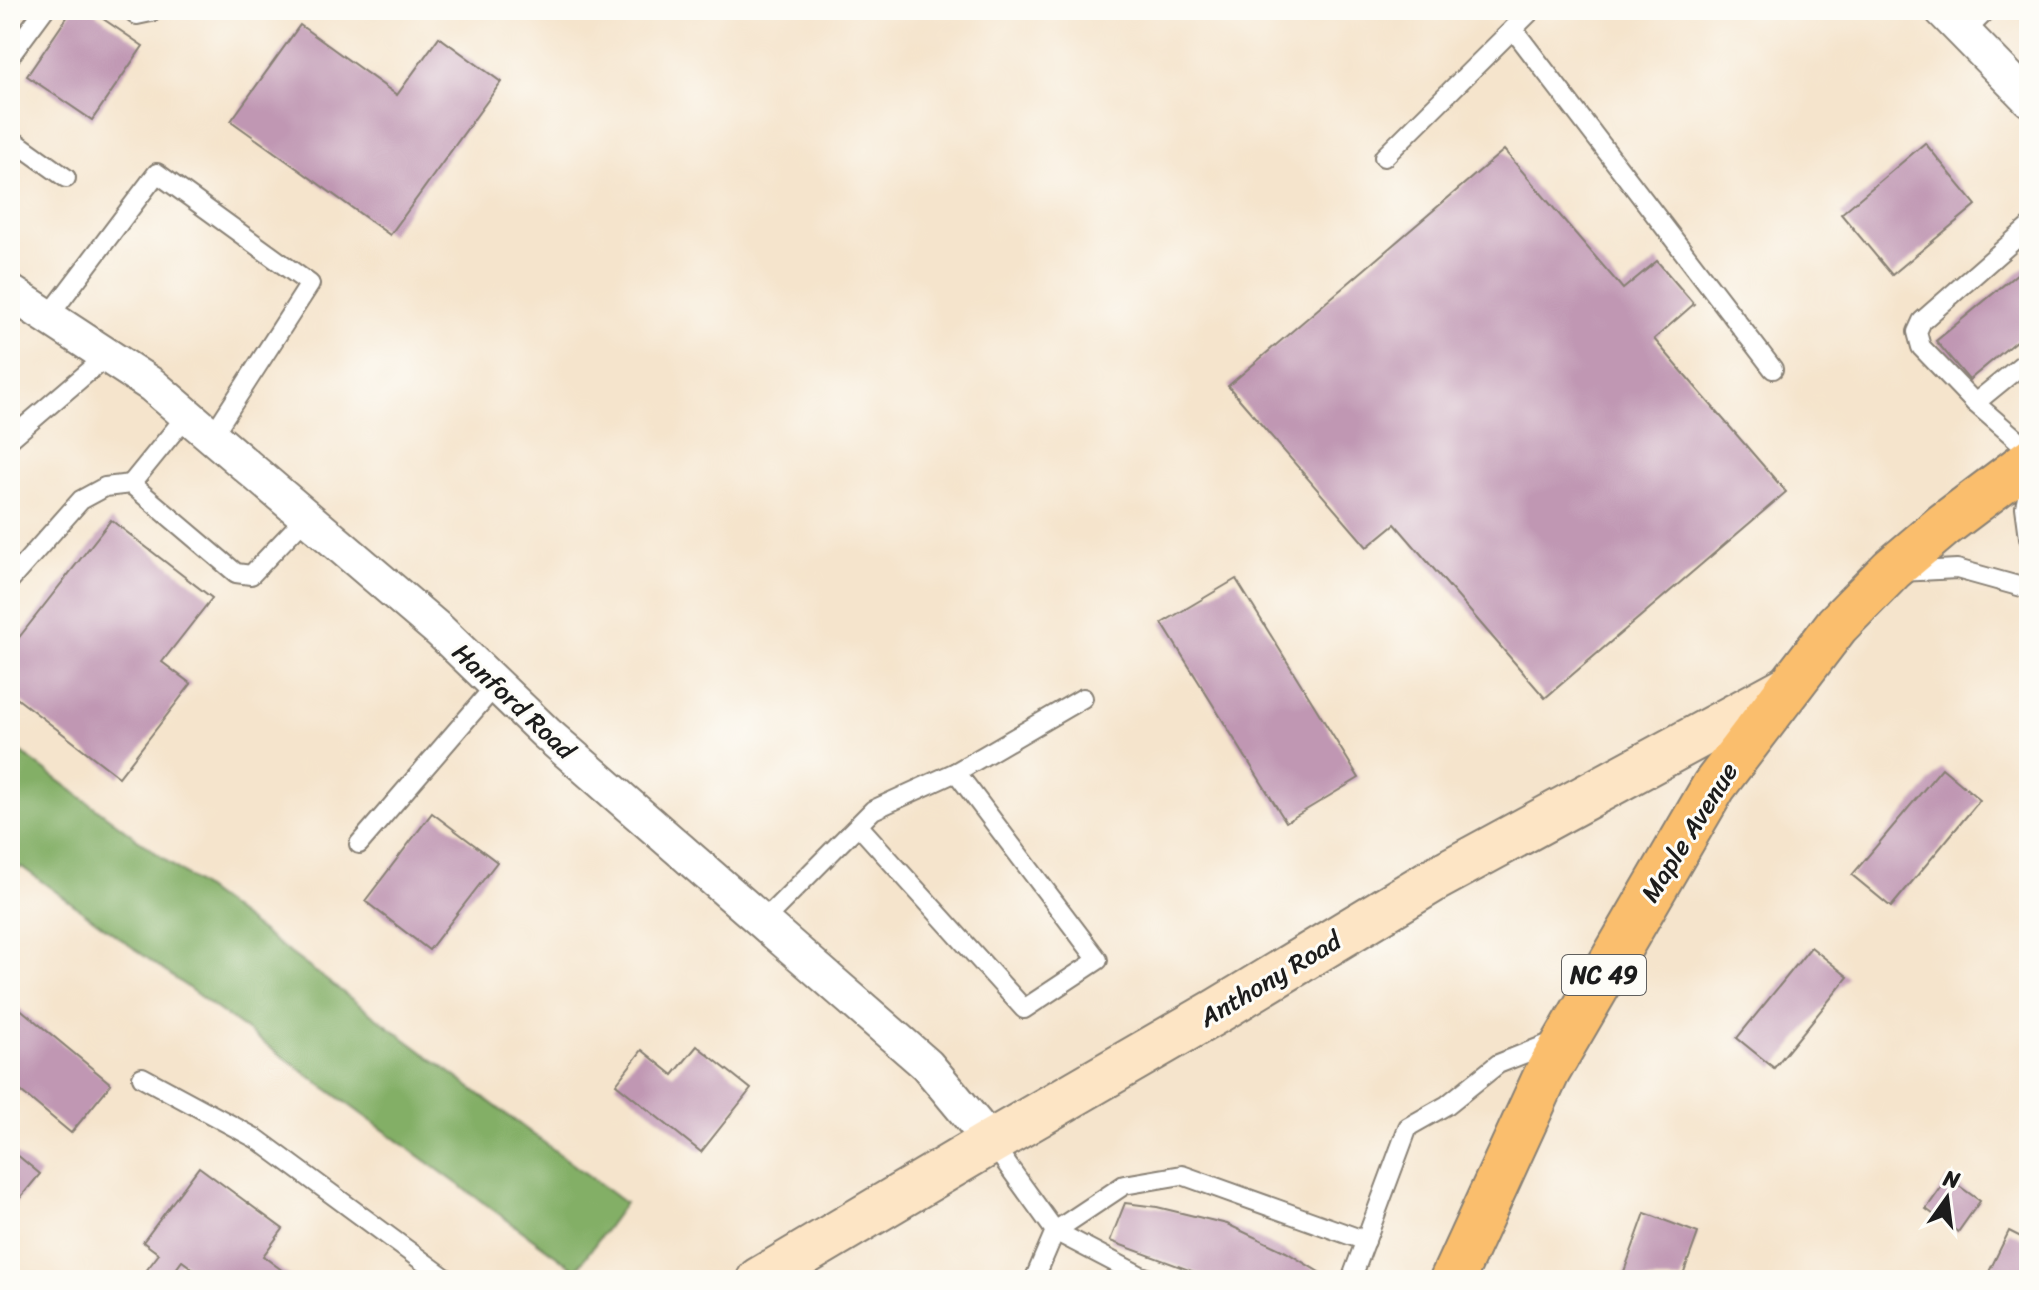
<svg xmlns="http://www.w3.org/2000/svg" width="2039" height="1290" font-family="Sriracha,sans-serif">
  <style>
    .forest { fill: #83af66; stroke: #506641; stroke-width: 2 }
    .building { fill: #c097b3 }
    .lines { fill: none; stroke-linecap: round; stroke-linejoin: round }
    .lane-casing { stroke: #888074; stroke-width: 22 }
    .street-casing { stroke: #888074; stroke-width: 38 }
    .secondary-casing { stroke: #888074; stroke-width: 48 }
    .primary-casing { stroke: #888074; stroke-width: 48 }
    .lane { stroke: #fff; stroke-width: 18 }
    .street { stroke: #fff; stroke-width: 34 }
    .secondary { stroke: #fde5c5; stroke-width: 44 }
    .primary { stroke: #fabe6d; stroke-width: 44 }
    .labels { text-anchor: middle; stroke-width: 6; stroke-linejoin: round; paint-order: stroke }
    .shield { fill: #fdfcf7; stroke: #605f5e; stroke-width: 2 }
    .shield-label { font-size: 24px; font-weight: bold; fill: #1c1c1c }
    .street-label { font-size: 26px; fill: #1c1c1c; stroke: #fdfcf7 }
  </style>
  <rect width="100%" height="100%" fill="#fdfcf7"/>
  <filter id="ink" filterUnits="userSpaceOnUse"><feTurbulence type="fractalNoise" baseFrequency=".0125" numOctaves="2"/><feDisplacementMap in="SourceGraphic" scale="16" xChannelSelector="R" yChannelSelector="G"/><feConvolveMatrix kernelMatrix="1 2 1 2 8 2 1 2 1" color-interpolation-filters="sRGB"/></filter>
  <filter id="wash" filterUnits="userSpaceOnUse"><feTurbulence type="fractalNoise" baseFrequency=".006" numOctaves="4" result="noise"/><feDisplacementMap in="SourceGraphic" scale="32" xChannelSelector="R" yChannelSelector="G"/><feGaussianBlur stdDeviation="1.8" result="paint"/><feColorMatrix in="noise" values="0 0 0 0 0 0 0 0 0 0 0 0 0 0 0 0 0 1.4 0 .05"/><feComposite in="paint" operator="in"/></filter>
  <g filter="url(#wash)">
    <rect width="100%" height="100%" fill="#f5e4cc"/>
    <!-- forest -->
    <polygon class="forest" points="10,744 625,1203 576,1270 22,867 10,869"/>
    <g id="blocks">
      <!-- building -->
      <g class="building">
        <polygon points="72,10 90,10 143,46 92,120 27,76"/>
        <polygon points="300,25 397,95 439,37 501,82 390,235 231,121"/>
        <polygon points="1925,143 1976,205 1892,275 1841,214"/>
        <polygon points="1504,150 1623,289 1657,261 1694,304 1654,339 1786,492 1545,698 1395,524 1367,547 1228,386"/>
        <polygon points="2029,264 2029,330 1969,380 1936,341"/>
        <polygon points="111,520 212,598 162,662 191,684 119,777 10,693 10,649"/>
        <polygon points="1236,579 1359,778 1286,822 1162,623"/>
        <polygon points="1942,768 1980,800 1891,907 1852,875"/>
        <polygon points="432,813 497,862 429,950 365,901"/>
        <polygon points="1811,947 1848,977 1774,1068 1737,1038"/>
        <polygon points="18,1007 111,1084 71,1133 10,1082 10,1016"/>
        <polygon points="697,1046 751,1089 701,1152 616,1084 642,1050 673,1075"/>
        <polygon points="10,1149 40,1174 10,1210"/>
        <polygon points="199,1167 283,1229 263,1256 295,1280 208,1280 182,1261 168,1280 139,1280 159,1254 143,1242"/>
        <polygon points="1948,1178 1980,1201 1958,1232 1926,1209"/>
        <polygon points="1125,1203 1157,1207 1227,1224 1286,1252 1327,1277 1326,1280 1216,1280 1110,1241"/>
        <polygon points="1645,1213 1698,1233 1681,1280 1621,1280"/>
        <polygon points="2009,1231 2029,1241 2029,1280 1985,1280"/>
      </g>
    </g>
  </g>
  <g filter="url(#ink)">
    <use href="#blocks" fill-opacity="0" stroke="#888074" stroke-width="2"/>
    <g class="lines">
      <defs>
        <g id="lane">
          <polyline points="131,10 137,15 151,12 153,10"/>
          <polyline points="1513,29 1773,369"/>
          <polyline points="1964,33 1987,10"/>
          <polyline points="10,56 44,10"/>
          <polyline points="10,138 66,178"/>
          <polyline points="1384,157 1532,10"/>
          <polyline points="2029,227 1922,321 1917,332 1921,347 1975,403 2029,450"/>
          <polyline points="49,316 157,173 310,284 212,436"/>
          <polyline points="1975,403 2029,359"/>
          <polyline points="10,439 108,355"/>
          <polyline points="131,484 187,415"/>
          <polyline points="2029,489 2025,507 2029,537"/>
          <polyline points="1900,572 1957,569 2029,589"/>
          <polyline points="10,580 81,500 105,487 131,484 236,573 251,575 306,517"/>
          <polyline points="956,772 1083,698"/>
          <polyline points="359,844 496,685"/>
          <polyline points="762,922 873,810 956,772 1098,960 1024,1009 858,825"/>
          <polyline points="142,1077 257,1139 448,1280"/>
          <polyline points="991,1142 1055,1231 1034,1280"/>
          <polyline points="1153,1280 1141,1276 1055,1231 1124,1185 1182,1175 1366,1241"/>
          <polyline points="1351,1280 1408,1127 1447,1105 1498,1064 1558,1040"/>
        </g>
        <g id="street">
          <polyline points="1942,10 2029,99"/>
          <polyline points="10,292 152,385 440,631 546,733 927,1065 991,1142"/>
        </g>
        <polyline id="secondary" points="759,1280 991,1142 1217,1011 1435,879 1787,688"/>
        <polyline id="primary" points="1452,1280 1547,1073 1714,786 1837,625 1892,569 1944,525 2029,461"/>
      </defs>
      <!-- lane casing -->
      <use href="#lane" class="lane-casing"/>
      <!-- street casing -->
      <use href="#street" class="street-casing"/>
      <!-- secondary casing -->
      <use href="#secondary" class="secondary-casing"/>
      <!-- primary casing -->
      <use href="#primary" class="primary-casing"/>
      <!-- lane -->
      <use href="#lane" class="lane"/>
      <!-- street -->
      <use href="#street" class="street"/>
      <!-- secondary -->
      <use href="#secondary" class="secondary"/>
      <!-- primary -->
      <use href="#primary" class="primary"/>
    </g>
  </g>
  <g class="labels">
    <!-- shield labels -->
    <rect class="shield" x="1562" y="955" width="84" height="40" rx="6"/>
    <g class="shield-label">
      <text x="1604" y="983">NC 49</text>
    </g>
    <!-- street labels -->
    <g class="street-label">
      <text transform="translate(514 701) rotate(43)" y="9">Hanford Road</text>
      <text transform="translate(1689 832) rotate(-58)" y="9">Maple Avenue</text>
      <text transform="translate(1270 979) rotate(-31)" y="9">Anthony Road</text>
    </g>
  </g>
  <!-- margin -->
  <rect width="2039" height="1290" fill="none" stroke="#fdfcf7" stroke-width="40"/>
  <!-- north arrow -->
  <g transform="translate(1947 1198) rotate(14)" stroke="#fdfcf7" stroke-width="6" paint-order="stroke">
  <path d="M0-6L14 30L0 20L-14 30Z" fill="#1c1c1c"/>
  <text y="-12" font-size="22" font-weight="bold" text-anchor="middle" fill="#1c1c1c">N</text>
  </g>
</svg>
